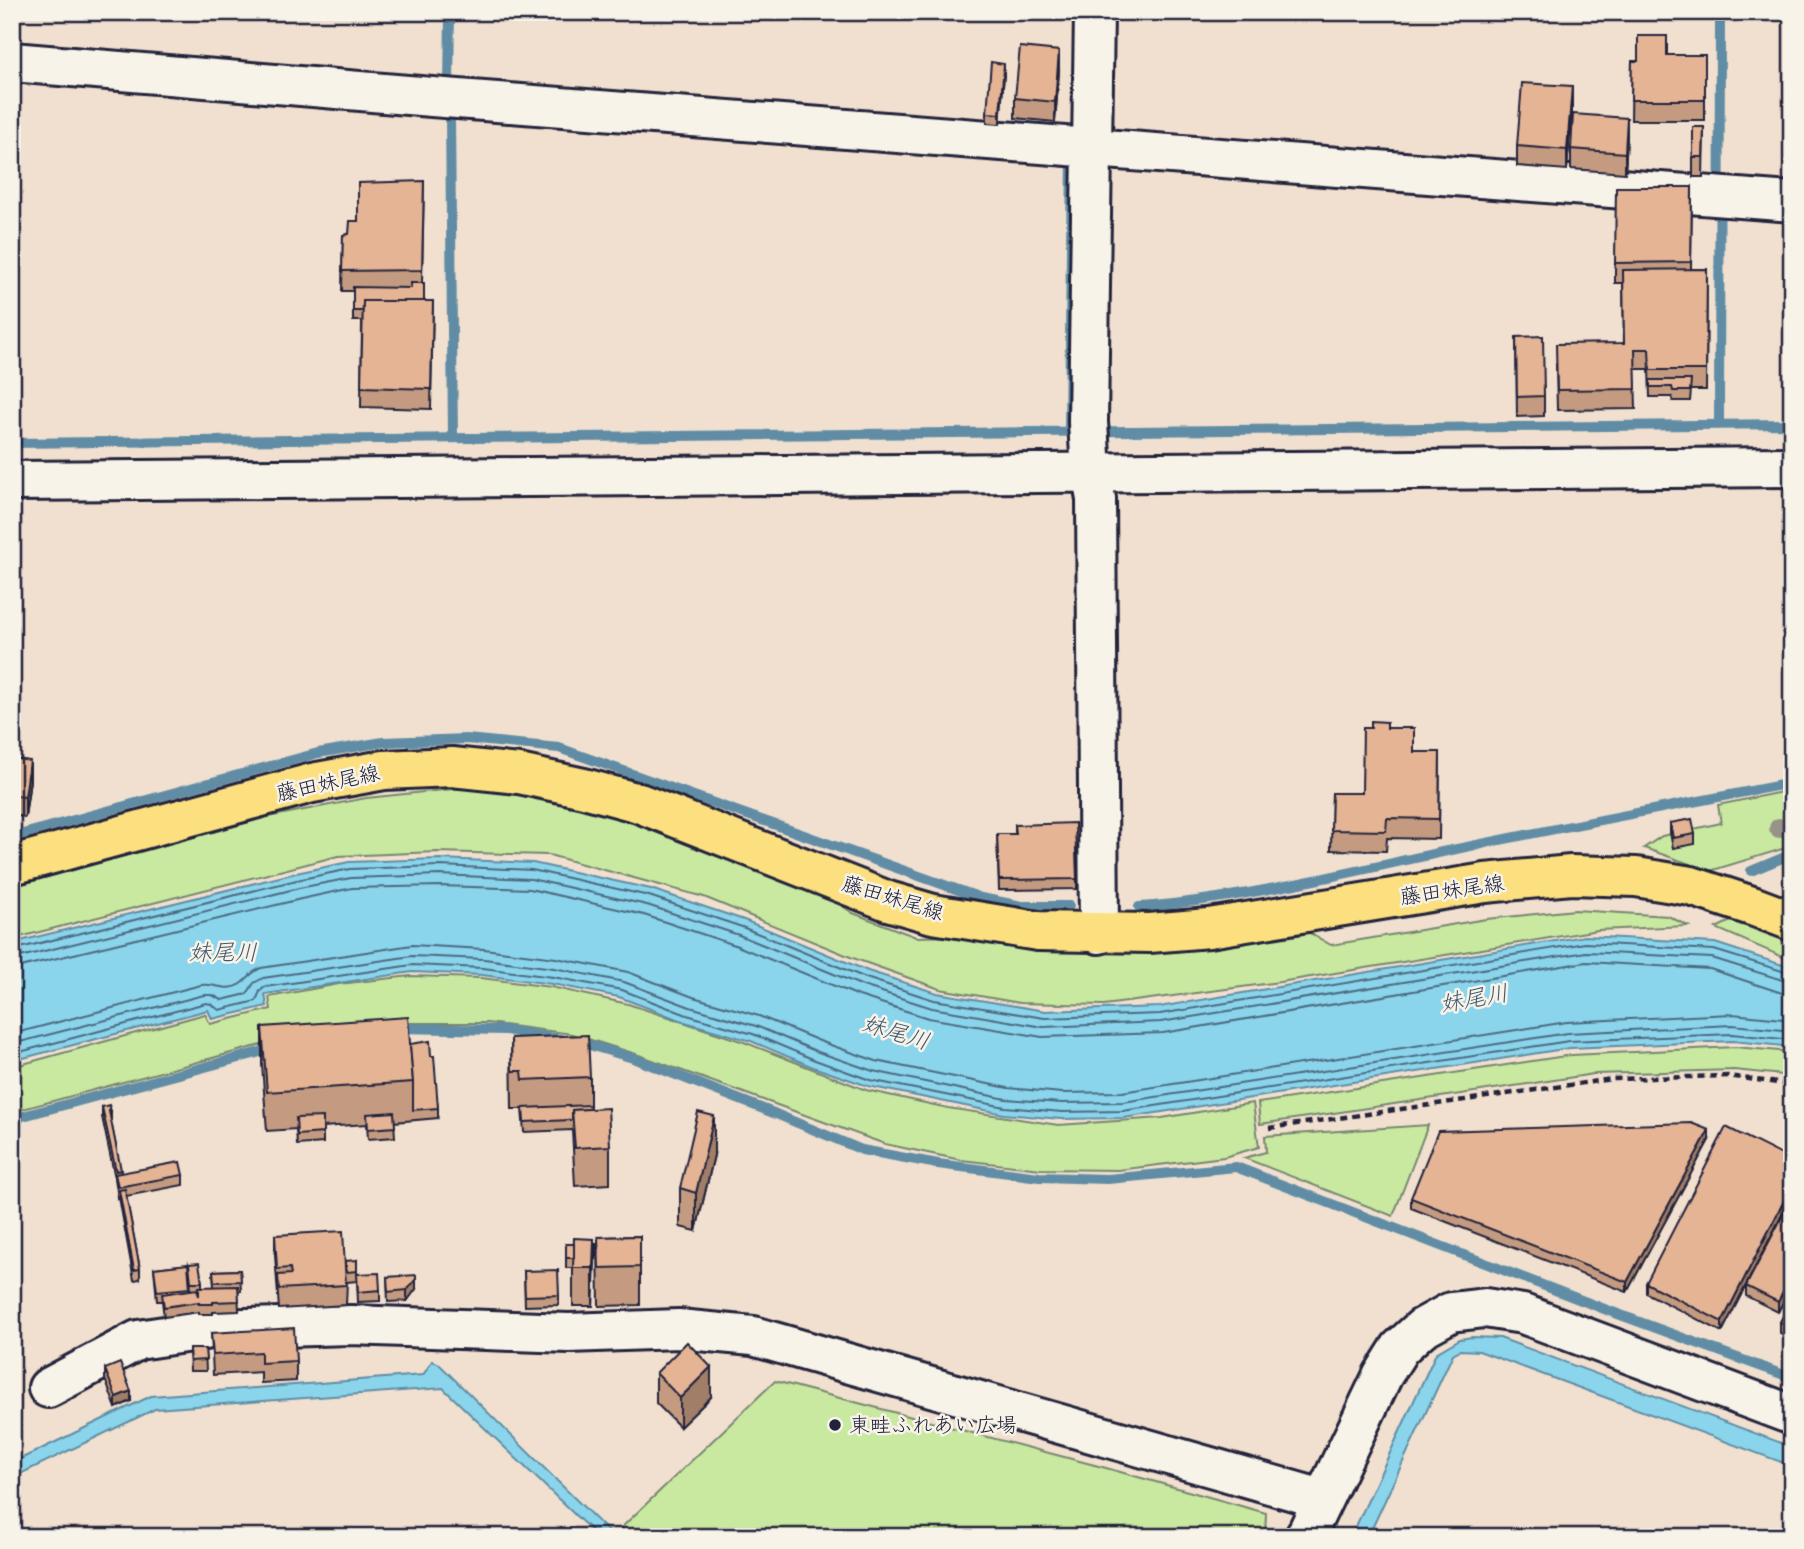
<svg xmlns="http://www.w3.org/2000/svg" width="1804" height="1549" font-family="Kalam,'Klee One',sans-serif">
  <style>
    .green { fill: #c9e9a1; stroke: #76866e; stroke-width: 2 }
    .water { fill: #8ad5eb; stroke: #608da5; stroke-width: 2 }
    .lines { fill: none; stroke-linecap: round; stroke-linejoin: round }
    .shore { stroke: #4c6a81; stroke-width: 2 }
    .stream { stroke: #608da5; stroke-width: 10 }
    .minor-casing { stroke: #22223b; stroke-width: 44 }
    .major-casing { stroke: #22223b; stroke-width: 44 }
    .path { stroke: #22223b; stroke-width: 4.5; stroke-dasharray: 7 5; stroke-linecap: butt }
    .minor { stroke: #f7f3e8; stroke-width: 38 }
    .major { stroke: #fce080; stroke-width: 38 }
    .tree { fill: #96938b }
    .wall { fill: #c49b80; stroke: #22223b; stroke-width: 2 }
    .shaded-wall { fill: #a07e68; stroke: #22223b; stroke-width: 2 }
    .building { fill: #e4b495; stroke: #22223b; stroke-width: 2 }
    .poi-dot { fill: #22223b; stroke: #f7f3e8; stroke-width: 2.5 }
    .labels { text-anchor: middle; stroke-width: 5; stroke-linejoin: round; paint-order: stroke }
    .street-label { font-size: 21px; fill: #22223b; stroke: #f7f3e8 }
    .poi-label { font-size: 21px; fill: #22223b; stroke: #f7f3e8; text-anchor: start }
    .water-label { font-size: 23px; font-style: italic; fill: #415870; stroke: #f7f3e8 }
  </style>
  <rect width="100%" height="100%" fill="#f1e0cf"/>
  <filter id="ink" filterUnits="userSpaceOnUse"><feTurbulence type="fractalNoise" baseFrequency=".0143" numOctaves="2"/><feDisplacementMap in="SourceGraphic" scale="14" xChannelSelector="R" yChannelSelector="G"/><feConvolveMatrix kernelMatrix="1 2 1 2 8 2 1 2 1" color-interpolation-filters="sRGB"/></filter>
  <g filter="url(#ink)">
    <!-- green -->
    <g class="green">
      <polygon points="463,788 547,798 633,822 726,854 820,891 853,913 916,937 1301,928 1331,945 1486,919 1575,910 1668,916 1688,926 1598,930 1280,982 1104,1005 1020,1003 940,989 853,958 704,897 549,855 437,852 338,856 12,939 12,886 268,817 366,798"/>
      <polygon points="1792,790 1792,846 1710,871 1644,848 1662,836 1721,823 1718,805"/>
      <polygon points="1739,917 1792,941 1792,961 1716,928"/>
      <polygon points="411,976 481,978 551,987 628,1004 744,1042 866,1090 948,1108 1058,1125 1162,1118 1253,1103 1259,1147 1224,1157 1118,1170 1041,1169 961,1160 885,1144 636,1054 572,1034 488,1023 399,1023 298,1035 12,1112 12,1067 205,1014 210,1024 271,1009 269,997 339,984"/>
      <polygon points="1735,1047 1792,1052 1792,1076 1734,1070 1594,1074 1260,1124 1258,1103 1572,1055"/>
      <polygon points="1428,1125 1393,1216 1244,1158 1266,1152 1265,1136"/>
      <polygon points="775,1381 1106,1468 1266,1513 1265,1537 630,1537 621,1528"/>
    </g>
    <!-- water -->
    <g class="water">
      <polygon points="440,859 533,863 651,889 744,920 868,971 937,993 1045,1011 1159,1007 1585,936 1715,943 1792,968 1792,1047 1733,1041 1570,1048 1124,1118 1061,1119 1004,1114 868,1086 813,1067 751,1041 685,1022 619,997 552,984 482,975 412,972 265,994 267,1006 212,1019 208,1010 12,1061 12,943 296,873 349,862"/>
      <polygon points="1472,1337 1500,1338 1792,1447 1792,1466 1479,1351 1460,1350 1453,1354 1368,1537 1351,1537 1436,1353 1460,1339"/>
      <polygon points="432,1361 438,1363 614,1537 598,1537 443,1388 155,1409 12,1478 12,1463 151,1396 423,1375"/>
    </g>
    <g class="lines">
      <!-- shore -->
      <g class="shore">
        <polyline points="12,950 297,880 350,869 440,866 532,870 649,896 742,927 866,978 934,1000 1044,1018 1160,1014 1585,943 1714,950 1792,974"/>
        <polyline points="12,959 299,888 351,878 440,875 531,879 647,905 739,935 863,986 932,1008 1043,1027 1161,1022 1586,952 1712,958 1792,983"/>
        <polyline points="12,969 301,899 352,888 440,886 530,889 644,915 735,945 859,996 928,1018 1042,1037 1163,1033 1586,962 1710,969 1782,993 1792,994"/>
        <path d="M12,1034l189,-49c13,-2 23,6 36,1 9,-4 13,-14 24,-18l151,-23 72,4 72,9 72,14 65,25 66,19 63,26 54,19 132,27 54,5 60,-1 445,-70 165,-8 60,6"/>
        <polyline points="12,1044 204,995 212,995 222,1000 247,994 254,983 263,978 412,956 484,959 554,968 624,982 690,1007 756,1026 818,1052 873,1071 1006,1099 1062,1103 1123,1102 1568,1033 1732,1025 1792,1031"/>
        <polyline points="12,1054 206,1003 211,1004 219,1010 256,1001 260,991 265,987 412,965 483,968 553,977 622,990 687,1015 753,1034 815,1060 870,1080 1005,1107 1062,1112 1123,1111 1569,1041 1732,1034 1792,1040"/>
      </g>
      <!-- stream -->
      <g class="stream">
        <polyline points="449,85 450,12"/>
        <polyline points="450,115 453,438"/>
        <polyline points="1719,424 1720,12"/>
        <polyline points="1069,432 1072,154"/>
        <polyline points="12,443 1792,424"/>
        <polyline points="12,837 318,753 383,742 467,739 559,748 981,898 1022,906 1069,906"/>
        <polyline points="1751,871 1792,854"/>
        <path d="M1139,907c104,-8 206,-34 308,-56 115,-24 230,-46 345,-68"/>
        <polyline points="395,1028 506,1030 560,1039"/>
        <polyline points="576,1041 633,1058 776,1114 862,1150 938,1164 1039,1177 1108,1179 1236,1167 1607,1310 1792,1378"/>
        <polyline points="12,1119 275,1048"/>
      </g>
      <defs>
        <g id="minor">
          <polyline points="1094,12 1088,422 1091,472 1096,499 1099,934"/>
          <polyline points="12,62 432,97 1792,202"/>
          <polyline points="12,481 1792,467"/>
          <polyline points="48,1388 138,1340 211,1329 351,1325 569,1333 678,1329 753,1336 1322,1499"/>
          <polyline points="1305,1537 1383,1375 1400,1348 1422,1328 1451,1312 1485,1308 1523,1314 1792,1415"/>
        </g>
        <polyline id="major" points="12,865 312,783 384,770 452,767 519,774 584,788 639,803 888,901 933,914 1038,931 1149,933 1209,928 1485,883 1571,875 1636,877 1691,886 1755,907 1792,921"/>
      </defs>
      <!-- minor casing -->
      <use href="#minor" class="minor-casing"/>
      <!-- major casing -->
      <use href="#major" class="major-casing"/>
      <!-- path -->
      <polyline class="path" points="1269,1128 1612,1079 1728,1076 1792,1085"/>
      <!-- minor -->
      <use href="#minor" class="minor"/>
      <!-- major -->
      <use href="#major" class="major"/>
    </g>
    <!-- trees -->
    <circle class="tree" cx="1779" cy="828" r="10"/>
    <!-- wall -->
    <g class="wall">
      <polygon points="1667,55 1705,55 1705,120 1631,120 1632,61 1638,61"/>
      <polygon points="1059,71 1055,122 1015,118 1015,98"/>
      <polygon points="1004,74 1000,124 987,123 987,113"/>
      <polygon points="1572,106 1567,170 1517,166 1517,146"/>
      <polygon points="1693,127 1704,127 1703,177 1693,177"/>
      <polygon points="1627,138 1625,173 1571,169 1571,149"/>
      <polygon points="424,181 422,283 424,301 433,301 431,409 361,407 362,321 353,321 353,291 342,291 343,235 349,234 358,221"/>
      <polygon points="1692,187 1691,269 1707,269 1706,390 1691,390 1690,401 1673,401 1672,397 1650,397 1649,369 1635,369 1636,409 1557,410 1556,364 1624,343 1623,283 1615,283 1615,263"/>
      <polygon points="1516,337 1544,396 1544,416 1517,417"/>
      <polygon points="12,710 18,731 14,758 30,780 25,817 12,815"/>
      <polygon points="1387,728 1414,752 1440,752 1439,839 1387,838 1386,851 1331,850 1332,793 1362,793"/>
      <polygon points="1670,823 1695,834 1695,844 1673,848 1670,833"/>
      <polygon points="1015,825 1077,879 1077,889 999,890 997,834 1015,834"/>
      <polygon points="262,1027 410,1044 431,1056 438,1108 438,1118 394,1122 395,1137 368,1139 367,1124 323,1127 323,1143 297,1145 296,1129 267,1131 262,1065"/>
      <polygon points="511,1038 590,1077 590,1109 610,1146 610,1184 575,1186 572,1130 524,1132 522,1109 512,1109"/>
      <polygon points="102,1107 111,1111 111,1121 121,1173 183,1175 183,1185 126,1196 140,1269 140,1279 134,1280 119,1197 118,1198 115,1178 102,1117"/>
      <polygon points="1709,1140 1627,1292 1411,1208 1411,1198"/>
      <polygon points="714,1155 696,1231 680,1227 680,1188"/>
      <polygon points="1792,1160 1792,1195 1722,1332 1646,1293 1646,1283"/>
      <polygon points="1792,1198 1792,1285 1778,1312 1746,1296 1746,1286"/>
      <polygon points="275,1235 345,1268 357,1260 357,1274 380,1290 380,1301 358,1302 357,1281 347,1282 346,1305 279,1309 275,1255"/>
      <polygon points="640,1236 640,1305 599,1306 598,1237"/>
      <polygon points="566,1244 596,1244 593,1306 573,1306 573,1268 566,1268"/>
      <polygon points="188,1264 190,1290 191,1290 189,1264 202,1282 202,1287 214,1287 213,1271 240,1270 241,1291 238,1291 239,1311 213,1312 213,1314 199,1314 199,1312 164,1317 162,1301 157,1301 154,1268"/>
      <polygon points="524,1271 559,1295 559,1305 525,1306"/>
      <polygon points="387,1277 416,1289 407,1301 388,1302"/>
      <polygon points="1792,1300 1792,1339 1780,1333 1780,1322"/>
      <polygon points="211,1333 296,1361 296,1381 261,1383 261,1372 213,1375"/>
      <polygon points="189,1349 205,1349 206,1371 190,1371"/>
      <polygon points="105,1369 131,1401 116,1408 105,1379"/>
      <polygon points="656,1373 711,1397 680,1427 656,1403"/>
    </g>
    <!-- shaded-wall -->
    <g class="shaded-wall">
      <polygon points="1059,51 1059,71 1055,122 1055,102"/>
      <polygon points="1004,64 1004,74 1000,124 1000,114"/>
      <polygon points="1572,86 1572,106 1567,170 1567,150"/>
      <polygon points="1627,118 1627,138 1625,173 1625,153"/>
      <polygon points="18,711 18,731 12,767 12,747"/>
      <polygon points="30,761 30,780 25,817 25,797"/>
      <polygon points="714,1116 714,1155 696,1231 696,1193"/>
      <polygon points="1709,1130 1709,1140 1627,1292 1627,1282"/>
      <polygon points="1792,1185 1792,1195 1722,1332 1722,1322"/>
      <polygon points="594,1239 594,1277 593,1306 593,1268"/>
      <polygon points="1792,1275 1792,1285 1778,1312 1778,1302"/>
      <polygon points="416,1279 416,1289 407,1301 407,1290"/>
      <polygon points="711,1367 711,1397 680,1427 680,1398"/>
      <polygon points="131,1391 131,1401 116,1408 116,1397"/>
    </g>
    <!-- building -->
    <g class="building">
      <polygon points="1638,36 1667,36 1667,55 1705,55 1705,100 1631,100 1632,61 1638,61"/>
      <polygon points="1020,47 1059,51 1055,102 1015,98"/>
      <polygon points="991,62 1004,64 1000,114 987,113"/>
      <polygon points="1522,83 1572,86 1567,150 1517,146"/>
      <polygon points="1573,114 1627,118 1625,153 1571,149"/>
      <polygon points="1693,127 1704,127 1703,157 1693,157"/>
      <polygon points="424,181 422,270 342,271 343,235 349,234 350,221 358,221 358,183"/>
      <polygon points="1616,187 1692,187 1691,262 1615,263"/>
      <polygon points="1707,269 1706,370 1650,370 1649,349 1635,349 1636,389 1557,390 1556,344 1624,343 1623,270"/>
      <polygon points="411,283 424,283 424,301 363,301 363,311 353,311 353,287 411,288"/>
      <polygon points="363,301 433,301 431,389 361,387"/>
      <polygon points="1543,336 1544,396 1517,397 1516,337"/>
      <polygon points="1650,380 1691,380 1690,391 1673,391 1672,387 1650,387"/>
      <polygon points="12,710 18,711 12,747"/>
      <polygon points="1371,721 1387,722 1387,728 1414,728 1414,752 1440,752 1439,819 1387,818 1386,831 1331,830 1332,793 1362,793 1363,728 1371,728"/>
      <polygon points="12,758 30,761 25,797 12,795"/>
      <polygon points="1692,819 1695,834 1673,838 1670,823"/>
      <polygon points="1075,823 1077,879 999,880 997,834 1016,834 1015,825"/>
      <polygon points="408,1017 413,1082 267,1092 262,1027"/>
      <polygon points="588,1035 590,1077 523,1080 522,1071 512,1071 511,1038"/>
      <polygon points="430,1041 431,1056 434,1056 438,1108 413,1110 413,1082 410,1044"/>
      <polygon points="109,1105 111,1111 109,1111 121,1170 116,1171 102,1107"/>
      <polygon points="590,1105 590,1109 572,1110 572,1120 524,1122 523,1108"/>
      <polygon points="608,1108 610,1146 575,1148 572,1110"/>
      <polygon points="394,1112 395,1127 368,1129 367,1114"/>
      <polygon points="698,1112 714,1116 696,1193 680,1188"/>
      <polygon points="323,1117 323,1133 297,1135 296,1118"/>
      <polygon points="1691,1123 1709,1130 1627,1282 1411,1198 1438,1131"/>
      <polygon points="1726,1127 1792,1160 1792,1185 1722,1322 1646,1283"/>
      <polygon points="180,1162 183,1175 118,1187 115,1174"/>
      <polygon points="125,1189 140,1269 134,1270 119,1190"/>
      <polygon points="1792,1198 1792,1275 1778,1302 1746,1286"/>
      <polygon points="343,1231 346,1285 279,1289 278,1275 291,1274 290,1268 277,1269 275,1235"/>
      <polygon points="640,1236 640,1267 599,1268 598,1237"/>
      <polygon points="574,1238 594,1239 593,1268 573,1268"/>
      <rect x="566" y="1244" width="8" height="14"/>
      <rect x="594" y="1244" width="2" height="15"/>
      <polygon points="357,1260 357,1271 347,1272 345,1261"/>
      <polygon points="199,1263 202,1282 191,1282 189,1264"/>
      <polygon points="188,1264 190,1288 157,1291 154,1268"/>
      <polygon points="240,1270 241,1281 214,1282 213,1271"/>
      <polygon points="558,1270 559,1295 525,1296 524,1271"/>
      <polygon points="379,1273 380,1290 358,1292 357,1274"/>
      <polygon points="416,1275 416,1279 407,1290 388,1292 387,1277"/>
      <polygon points="238,1286 239,1301 213,1302 213,1304 199,1304 199,1302 164,1307 162,1294 197,1289 199,1296 199,1287"/>
      <polygon points="1792,1300 1792,1329 1780,1322"/>
      <polygon points="294,1328 296,1361 261,1363 261,1352 213,1355 211,1333"/>
      <polygon points="687,1342 711,1367 680,1398 656,1373"/>
      <polygon points="189,1349 205,1349 206,1360 190,1361"/>
      <polygon points="120,1363 131,1391 116,1397 105,1369"/>
    </g>
  </g>
  <!-- markers -->
  <circle class="poi-dot" cx="835" cy="1425" r="7"/>
  <g class="labels">
    <!-- street labels -->
    <g class="street-label">
      <text transform="translate(328 783) rotate(-12)" y="7">藤田妹尾線</text>
      <text transform="translate(1452 890) rotate(-8)" y="7">藤田妹尾線</text>
      <text transform="translate(893 898) rotate(17)" y="7">藤田妹尾線</text>
    </g>
    <!-- poi labels -->
    <g class="poi-label">
      <text x="849" y="1432">東畦ふれあい広場</text>
    </g>
    <!-- water labels -->
    <g class="water-label">
      <text x="223" y="960">妹尾川</text>
      <text transform="translate(1474 998) rotate(-10)" y="8">妹尾川</text>
      <text transform="translate(896 1032) rotate(17)" y="8">妹尾川</text>
    </g>
  </g>
  <!-- margin -->
  <rect width="1804" height="1549" fill="none" stroke="#f7f3e8" stroke-width="42"/>
  <rect x="21" y="21" width="1762" height="1507" fill="none" stroke="#22223b" stroke-width="2.5" filter="url(#ink)"/>
</svg>
